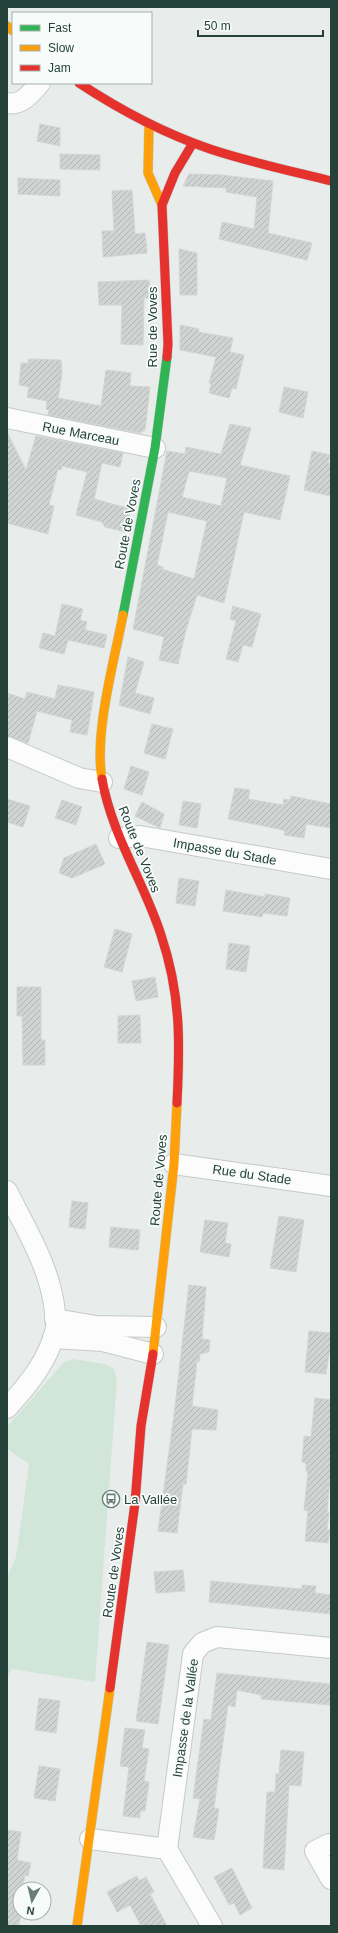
<svg xmlns="http://www.w3.org/2000/svg" width="338" height="1933" font-family="Arial,sans-serif">
  <style>
    .green { fill: #d1e6d8 }
    .building { fill: url(#building-hatch); stroke: #d1d6d4; fill-rule: evenodd }
    .lines { fill: none; stroke-linecap: round; stroke-linejoin: round }
    .street-casing { stroke: #c5cac8; stroke-width: 22 }
    .fast-casing { stroke: #c3cbc8; stroke-width: 10 }
    .slow-casing { stroke: #c3cbc8; stroke-width: 10 }
    .jam-casing { stroke: #c3cbc8; stroke-width: 10 }
    .street { stroke: #fcfcfc; stroke-width: 20 }
    .fast { stroke: #30b455; stroke-width: 9 }
    .slow { stroke: #ff9f0a; stroke-width: 9 }
    .jam { stroke: #e5322d; stroke-width: 9 }
    .labels { text-anchor: middle; stroke-width: 3.5; stroke-linejoin: round; paint-order: stroke }
    .street-label { font-size: 13px; fill: #24423a; stroke: #f7fbf9 }
    .poi-label { font-size: 13px; fill: #24423a; stroke: #f7fbf9; text-anchor: start }
  </style>
  <defs>
    <pattern id="building-hatch" width="6" height="6" patternUnits="userSpaceOnUse"><rect width="6" height="6" fill="#cfd4d2"/><path d="M-1 1l2-2M0 6l6-6M5 7l2-2" fill="none" stroke="#b2b7b5"/></pattern>
  </defs>
  <rect width="100%" height="100%" fill="#e8edeb"/>
  <!-- green -->
  <polygon class="green" points="73,1359 105,1364 114,1369 117,1380 95,1682 12,1669 7,1678 7,1578 16,1557 29,1464 7,1449 7,1427 64,1362"/>
  <!-- building -->
  <g class="building">
    <polygon points="40,124 60,128 60,146 37,141"/>
    <polygon points="60,154 100,155 100,170 60,169"/>
    <polygon points="189,174 221,175 273,181 268,233 312,243 307,260 219,239 222,222 254,229 257,197 226,192 226,188 183,186"/>
    <polygon points="18,178 60,180 60,196 18,194"/>
    <polygon points="132,190 135,234 145,233 147,253 103,257 102,231 114,231 112,191"/>
    <polygon points="179,249 197,253 197,295 180,295"/>
    <polygon points="149,280 150,298 144,298 143,345 121,344 122,305 99,305 98,282"/>
    <polygon points="180,325 199,329 198,332 233,338 230,352 244,355 236,389 232,388 229,398 209,393 211,384 209,383 216,357 180,350"/>
    <polygon points="29,359 61,360 62,374 58,398 101,406 106,370 131,373 130,386 150,387 145,430 140,433 48,415 49,410 46,409 47,401 27,397 29,387 19,385 21,363 28,363"/>
    <polygon points="284,387 308,392 303,418 279,412"/>
    <path d="M230,424l21,4 -11,37 50,11 -10,44 -36,-8 -20,91 -27,-8 -11,35 -8,34 -19,-4 5,-23 -31,-8 34,-178 18,3 1,-7 35,7zM189,471l38,7 -6,28 -39,-9zM168,512l39,9 -13,58 -32,-10 1,-2 -6,-2z"/>
    <polygon points="7,432 26,470 36,436 123,453 120,467 102,463 94,499 131,509 126,532 105,527 102,522 76,515 87,472 62,466 61,470 58,469 49,505 54,506 48,534 7,523"/>
    <polygon points="312,451 330,455 328,463 331,464 331,496 304,490"/>
    <polygon points="62,604 83,609 80,620 87,622 85,630 107,635 104,648 68,640 64,654 39,648 43,633 55,636"/>
    <polygon points="233,606 261,614 252,647 243,645 238,662 226,659 236,621 230,619"/>
    <polygon points="128,657 144,662 135,693 154,698 150,714 119,705"/>
    <polygon points="58,685 94,692 87,735 70,732 72,720 37,711 28,743 7,736 7,693 25,699 27,692 55,699"/>
    <polygon points="152,724 173,729 165,759 144,753"/>
    <polygon points="131,766 149,772 142,795 124,789"/>
    <polygon points="235,788 250,790 248,799 283,805 284,799 290,800 291,796 331,804 331,828 306,824 304,838 284,835 285,831 279,829 228,819"/>
    <polygon points="7,799 30,806 23,827 7,822"/>
    <polygon points="62,800 82,807 76,825 55,818"/>
    <polygon points="183,801 201,804 197,828 179,825"/>
    <polygon points="142,802 164,814 160,828 135,816"/>
    <polygon points="96,844 105,864 72,878 59,873 64,858"/>
    <polygon points="179,878 199,881 195,906 176,903"/>
    <polygon points="226,890 265,897 265,894 290,898 287,916 263,913 262,917 223,911"/>
    <polygon points="115,929 132,934 122,972 104,967"/>
    <polygon points="229,943 250,946 246,972 226,969"/>
    <polygon points="155,977 158,997 136,1001 132,981"/>
    <polygon points="17,987 41,987 41,1040 45,1040 45,1065 23,1065 22,1016 17,1016"/>
    <polygon points="140,1015 141,1043 118,1043 118,1016"/>
    <polygon points="72,1201 88,1203 85,1229 69,1227"/>
    <polygon points="279,1216 304,1220 296,1272 270,1268"/>
    <polygon points="205,1220 228,1223 225,1243 231,1244 229,1257 200,1252"/>
    <polygon points="111,1227 140,1230 138,1250 109,1247"/>
    <polygon points="189,1285 206,1287 202,1339 210,1340 209,1352 200,1354 199,1362 197,1361 192,1406 218,1410 216,1430 192,1429 186,1484 183,1484 177,1533 158,1531 174,1415"/>
    <polygon points="309,1331 331,1333 331,1354 329,1354 326,1374 305,1372"/>
    <polygon points="315,1398 331,1400 331,1469 327,1512 329,1512 327,1530 330,1530 328,1543 305,1541 308,1511 304,1510 308,1472 306,1472 306,1463 302,1462 304,1436 311,1437"/>
    <polygon points="183,1570 185,1591 156,1593 154,1572"/>
    <polygon points="211,1581 302,1589 302,1585 316,1586 315,1593 331,1595 331,1614 209,1602"/>
    <polygon points="147,1642 169,1645 158,1724 136,1721"/>
    <polygon points="217,1673 331,1684 331,1705 261,1699 261,1695 237,1690 235,1707 228,1705 214,1808 219,1809 214,1840 193,1837 200,1799 193,1798 204,1719 211,1720"/>
    <polygon points="39,1698 60,1701 56,1733 35,1730"/>
    <polygon points="125,1728 145,1730 142,1748 149,1749 144,1781 149,1782 145,1811 140,1811 140,1818 123,1816 129,1767 120,1766"/>
    <polygon points="281,1750 304,1752 301,1786 289,1785 284,1870 263,1868 267,1792 275,1792 276,1774 279,1774"/>
    <polygon points="39,1766 60,1769 55,1801 34,1798"/>
    <polygon points="7,1830 21,1832 17,1860 31,1863 28,1876 25,1875 22,1889 20,1889 18,1913 21,1913 19,1926 7,1926"/>
    <polygon points="232,1868 252,1908 240,1915 234,1903 229,1905 214,1877"/>
    <polygon points="137,1876 139,1881 146,1877 154,1892 150,1894 167,1926 141,1926 130,1905 117,1912 107,1892"/>
  </g>
  <g class="lines">
    <defs>
      <g id="street">
        <path d="M7,103c15,3 24,-10 33,-20"/>
        <polyline points="7,418 155,448"/>
        <polyline points="7,747 79,778 102,782"/>
        <polyline points="119,838 140,836 331,869"/>
        <polyline points="174,1164 331,1186"/>
        <path d="M7,1191c19,39 44,77 48,122 0,5 2,10 1,15 -7,32 -28,57 -49,80"/>
        <polyline points="55,1319 96,1326 156,1327"/>
        <polyline points="53,1338 103,1341 153,1354"/>
        <polyline points="90,1839 167,1849 193,1654 202,1643 217,1637 331,1648"/>
        <polyline points="329,1844 315,1851 331,1879"/>
        <polyline points="167,1849 212,1926"/>
      </g>
      <polyline id="fast" points="123,615 155,448 167,357"/>
      <g id="slow">
        <polyline points="7,26 13,31"/>
        <polyline points="149,124 148,173 162,205"/>
        <path d="M102,779c-8,-46 12,-117 21,-164"/>
        <polyline points="153,1354 174,1164 177,1103"/>
        <polyline points="77,1926 110,1688"/>
      </g>
      <g id="jam">
        <path d="M79,83c41,27 84,50 131,66 39,13 81,22 121,32"/>
        <polyline points="167,357 168,344 162,205 175,173 193,143"/>
        <path d="M102,779c10,57 42,103 59,156 20,59 19,108 16,168"/>
        <polyline points="110,1688 135,1503 141,1426 153,1354"/>
      </g>
    </defs>
    <!-- street casing -->
    <use href="#street" class="street-casing"/>
    <!-- fast casing -->
    <use href="#fast" class="fast-casing"/>
    <!-- slow casing -->
    <use href="#slow" class="slow-casing"/>
    <!-- jam casing -->
    <use href="#jam" class="jam-casing"/>
    <!-- street -->
    <use href="#street" class="street"/>
    <!-- fast -->
    <use href="#fast" class="fast"/>
    <!-- slow -->
    <use href="#slow" class="slow"/>
    <!-- jam -->
    <use href="#jam" class="jam"/>
  </g>
  <!-- icons -->
  <defs>
    <symbol id="bus-ring" viewBox="-11 -11 22 22"><circle r="9.5" fill="#f7fbf9" stroke="#697e78" stroke-width="1.5"/><path d="M-5-6H5V4H4V6H2V4H-2V6H-4V4H-5ZM-3.5-4V0h7V-4ZM-3.5 1.2v1.5H-2V1.2ZM2 1.2v1.5H3.5V1.2Z" fill="#697e78"/></symbol>
  </defs>
  <g fill-rule="evenodd">
    <use href="#bus-ring" x="101" y="1489" width="20" height="20"/>
  </g>
  <g class="labels">
    <!-- street labels -->
    <g class="street-label">
      <text transform="translate(152 327) rotate(-90)" y="5">Rue de Voves</text>
      <text transform="translate(81 433) rotate(11)" y="5">Rue Marceau</text>
      <text transform="translate(127 524) rotate(-79)" y="5">Route de Voves</text>
      <text transform="translate(140 849) rotate(68)" y="5">Route de Voves</text>
      <text transform="translate(225 851) rotate(10)" y="5">Impasse du Stade</text>
      <text transform="translate(252 1174) rotate(8)" y="5">Rue du Stade</text>
      <text transform="translate(158 1180) rotate(-85)" y="5">Route de Voves</text>
      <text transform="translate(113 1572) rotate(-82)" y="5">Route de Voves</text>
      <text transform="translate(185 1718) rotate(-82)" y="5">Impasse de la Vallée</text>
    </g>
    <!-- poi labels -->
    <g class="poi-label">
      <text x="124" y="1504">La Vallée</text>
    </g>
  </g>
  <!-- border -->
  <rect width="338" height="1933" fill="none" stroke="#24423a" stroke-width="16"/>
  <!-- legend -->
  <rect x="12" y="12" width="140" height="72" fill="#f7fbf9" stroke="#a3b1ad"/>
  <rect x="20" y="25" width="20" height="6" fill="#30b455" stroke="#a3b1ad"/>
  <text x="48" y="32" font-size="12" fill="#24423a">Fast</text>
  <rect x="20" y="45" width="20" height="6" fill="#ff9f0a" stroke="#a3b1ad"/>
  <text x="48" y="52" font-size="12" fill="#24423a">Slow</text>
  <rect x="20" y="65" width="20" height="6" fill="#e5322d" stroke="#a3b1ad"/>
  <text x="48" y="72" font-size="12" fill="#24423a">Jam</text>
  <!-- north arrow -->
  <g transform="translate(32 1901) rotate(188)"><circle r="19" fill="#f7fbf9" stroke="#a3b1ad"/>
  <path d="M0-3L7 15L0 10L-7 15Z" fill="#697e78"/>
  <text y="-6" font-size="11" font-weight="bold" text-anchor="middle" fill="#24423a">N</text>
  </g>
  <!-- scale -->
  <path d="M198 30v6h125v-6" fill="none" stroke="#24423a" stroke-width="2"/>
  <text x="204" y="30" font-size="12" fill="#24423a" stroke="#f7fbf9" stroke-width="3" paint-order="stroke">50 m</text>
</svg>
